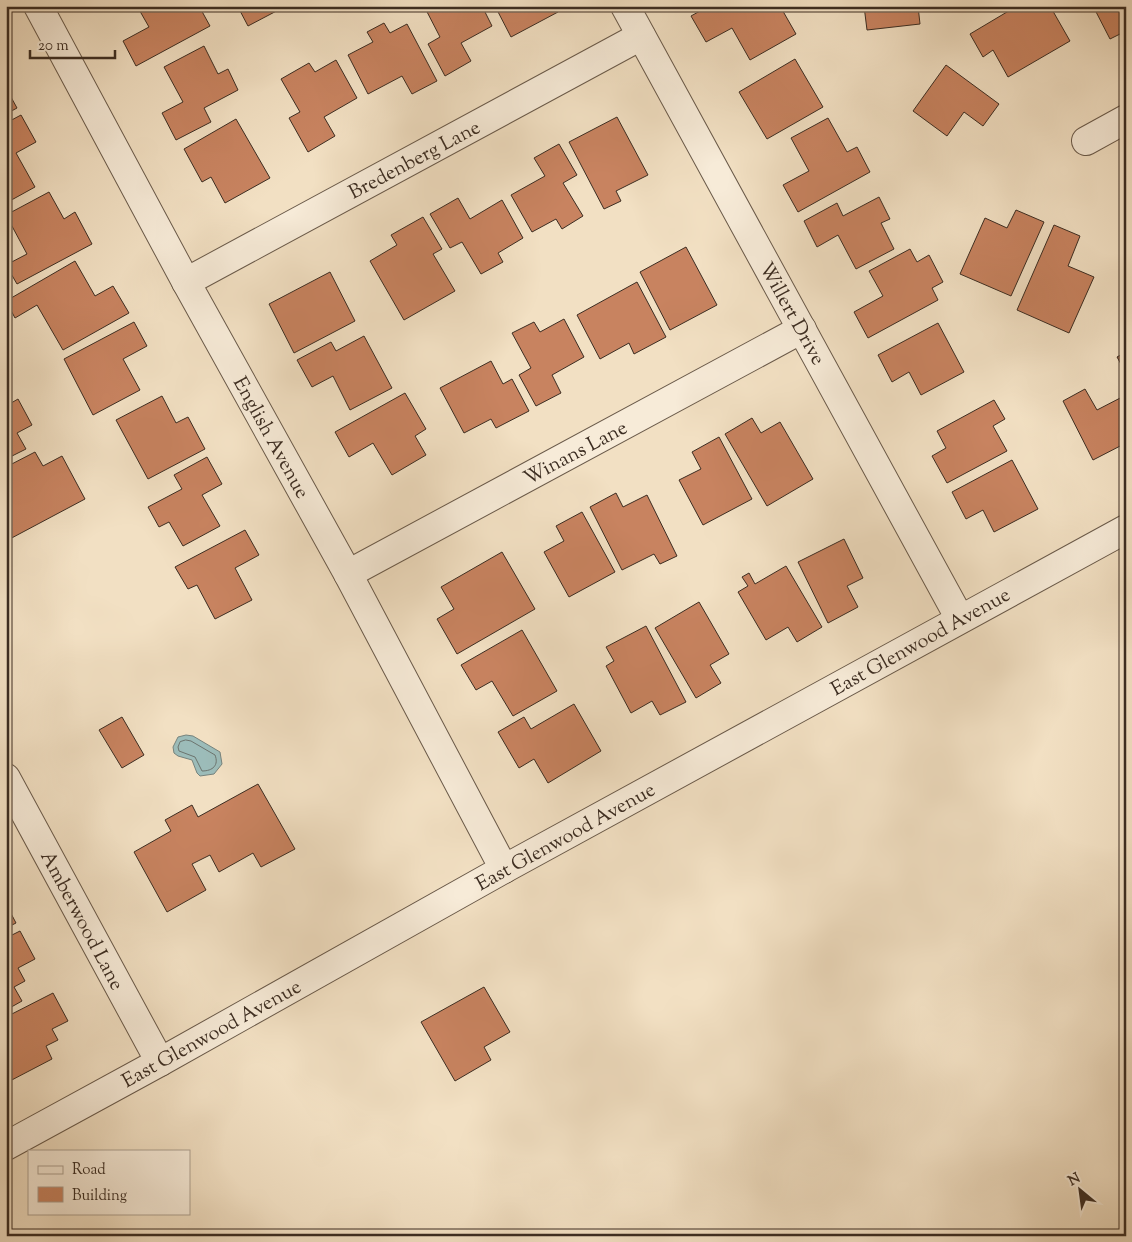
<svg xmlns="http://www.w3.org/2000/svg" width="1132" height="1242" font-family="'Sorts Mill Goudy',serif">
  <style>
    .water { fill: #9cbcb9; stroke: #76837d }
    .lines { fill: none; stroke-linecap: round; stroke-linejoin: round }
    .shore { stroke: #6c746e; stroke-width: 1 }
    .building { fill: #c88360; stroke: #3c2d22 }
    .minor-casing { stroke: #6a5a4a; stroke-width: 30 }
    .minor { stroke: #f7ebd8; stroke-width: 28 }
    .labels { text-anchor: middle; stroke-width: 4; stroke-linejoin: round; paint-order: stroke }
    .street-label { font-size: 20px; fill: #3c2d22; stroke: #f7ebd8 }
  </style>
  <rect width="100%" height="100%" fill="#f2e0c3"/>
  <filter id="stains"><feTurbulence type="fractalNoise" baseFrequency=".004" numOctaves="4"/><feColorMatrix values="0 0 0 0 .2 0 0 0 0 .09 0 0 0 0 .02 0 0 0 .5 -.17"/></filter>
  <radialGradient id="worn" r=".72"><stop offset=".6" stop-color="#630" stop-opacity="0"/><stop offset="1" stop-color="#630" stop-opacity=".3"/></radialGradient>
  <!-- water -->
  <polygon class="water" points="186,735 193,736 220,752 222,764 214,774 200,776 197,773 192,760 178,756 174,753 173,747 178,737"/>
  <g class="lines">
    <!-- shore -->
    <path class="shore" d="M186,740l5,1 24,14c4,10 -2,16 -13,16l-7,-14 -16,-6 -1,-4 2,-5z"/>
  </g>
  <!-- building -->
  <g class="building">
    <polygon points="137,6 199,6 210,26 136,66 123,41 149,27"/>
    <polygon points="230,6 286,6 248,26 238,7 232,10"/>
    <polygon points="424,6 482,6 492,26 461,43 471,61 445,76 428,44 440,37"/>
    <polygon points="495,6 555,6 558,12 511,37"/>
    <polygon points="709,6 780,6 796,34 750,60 732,28 706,42 691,16"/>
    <polygon points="864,6 918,6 920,24 867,30"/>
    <polygon points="1017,6 1050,6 1070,41 1008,77 993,50 983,57 970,34"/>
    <polygon points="1093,6 1126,6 1126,31 1110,39"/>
    <polygon points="384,23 390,33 407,24 437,81 412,94 402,76 368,94 348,55 373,42 367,32"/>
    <polygon points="204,46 218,74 228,69 238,90 204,108 211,122 176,140 162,113 183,102 164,67"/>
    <polygon points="795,59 823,107 767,139 739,92"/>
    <polygon points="336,60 357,98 324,117 335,136 308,152 289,118 300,112 281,79 309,63 315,72"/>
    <polygon points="946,65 999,104 983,126 964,112 947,136 913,111"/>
    <polygon points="6,88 17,108 6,114"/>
    <polygon points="21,115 36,142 16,153 35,187 6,203 6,123"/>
    <polygon points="617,117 648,175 616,191 621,201 604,209 569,142"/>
    <polygon points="828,118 847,152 857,147 870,172 798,212 783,185 809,171 791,138"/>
    <polygon points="236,119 270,178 225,203 211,177 202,182 184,149"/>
    <polygon points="559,144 577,175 563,183 583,216 562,229 556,219 532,232 511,195 545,176 534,158"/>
    <polygon points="49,192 64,219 75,212 92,244 17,284 6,265 27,254 6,215"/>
    <polygon points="879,197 890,219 881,223 894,249 856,269 838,235 817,247 804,221 837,203 843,216"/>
    <polygon points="458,198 470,219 502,200 523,238 498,253 503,262 481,274 462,242 450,248 430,214"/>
    <polygon points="1016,210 1044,222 1011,296 960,274 985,218 1007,228"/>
    <polygon points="423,217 442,249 433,254 455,291 404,320 370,261 397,245 391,235"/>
    <polygon points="1054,225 1080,236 1068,266 1094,277 1069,333 1017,310"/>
    <polygon points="686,247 717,305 670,330 640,272"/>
    <polygon points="910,249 917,262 929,255 943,282 932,288 938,300 868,338 854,312 883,296 869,271"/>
    <polygon points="75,261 95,296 113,286 129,313 63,350 37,305 15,318 6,301"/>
    <polygon points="330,272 355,321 294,353 269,304"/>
    <polygon points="637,282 666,337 634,354 629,343 600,359 577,315"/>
    <polygon points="564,319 584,357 552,375 561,393 536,406 519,375 531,368 512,333 534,322 540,332"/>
    <polygon points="134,322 147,346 123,359 140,390 93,415 64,359"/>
    <polygon points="938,323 964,372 921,395 909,372 892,382 878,355"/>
    <polygon points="364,336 392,388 350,410 333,376 312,387 297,360 331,342 336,351"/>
    <polygon points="1126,352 1126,373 1117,357"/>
    <polygon points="491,361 503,384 512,379 529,411 496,428 491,419 464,433 440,388"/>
    <polygon points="1085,389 1097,410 1126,395 1126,443 1093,460 1063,401"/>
    <polygon points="405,393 426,429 415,436 426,455 392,475 373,443 349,457 335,432"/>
    <polygon points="162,396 176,423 188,417 205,449 148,479 116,420"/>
    <polygon points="18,399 32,425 17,433 26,449 6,459 6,406"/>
    <polygon points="994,400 1005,419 993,426 1007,451 947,483 932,456 946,448 937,431"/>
    <polygon points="752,418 761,433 780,422 813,479 767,506 725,434"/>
    <polygon points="719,437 752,499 703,525 679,480 701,469 692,452"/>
    <polygon points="35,452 43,466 62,456 85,499 6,541 6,467"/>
    <polygon points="207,457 222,484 202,495 220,526 183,546 169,522 159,527 148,507 182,489 174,475"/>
    <polygon points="1012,460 1038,509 994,532 983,510 966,519 952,492"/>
    <polygon points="616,493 623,507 647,495 677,556 660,564 654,554 622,570 590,507"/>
    <polygon points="582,512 615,572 569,597 544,552 564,541 556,526"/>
    <polygon points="245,530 259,555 235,568 252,600 215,619 197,585 188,589 175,567"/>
    <polygon points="844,539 863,578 847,586 858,607 828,623 798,562"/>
    <polygon points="502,552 535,609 457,654 437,619 454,609 441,587"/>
    <polygon points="786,566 822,627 797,642 788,627 766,640 738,592 748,586 742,577 749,573 755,584"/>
    <polygon points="699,602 729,654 710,665 721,683 696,698 655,628"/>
    <polygon points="646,626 686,702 660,715 652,701 631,713 606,666 614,661 606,647"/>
    <polygon points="522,630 557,691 513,716 492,681 476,690 461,665"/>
    <polygon points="574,704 601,751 548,783 534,759 519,768 498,732 524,717 531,729"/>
    <polygon points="122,717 144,755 122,768 99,730"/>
    <polygon points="258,784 295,849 261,867 253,853 219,872 210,855 192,864 206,890 167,912 134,852 171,831 165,820 192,805 198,817"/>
    <polygon points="6,904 16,923 6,928"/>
    <polygon points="20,931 35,959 18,968 25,981 14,987 22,1001 6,1010 6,938"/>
    <polygon points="484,987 510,1032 484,1047 491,1060 455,1081 421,1022"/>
    <polygon points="53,993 68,1021 52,1029 58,1040 46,1046 52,1059 6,1083 6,1017"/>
  </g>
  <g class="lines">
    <defs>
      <g id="minor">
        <polyline points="38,6 186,282 348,574 504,869"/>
        <polyline points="625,6 960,619"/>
        <polyline points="1086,141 1126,119"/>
        <polyline points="186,282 641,36"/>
        <polyline points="348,574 802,329"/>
        <polyline points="6,778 160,1062"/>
        <polyline points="6,1146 160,1062 504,869 1126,529"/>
      </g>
    </defs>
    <!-- minor casing -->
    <use href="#minor" class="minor-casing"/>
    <!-- minor -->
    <use href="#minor" class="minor"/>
  </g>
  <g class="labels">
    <!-- street labels -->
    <g class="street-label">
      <text transform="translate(414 159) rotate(-28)" y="7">Bredenberg Lane</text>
      <text transform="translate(793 313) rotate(61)" y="7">Willert Drive</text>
      <text transform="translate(272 437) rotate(61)" y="7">English Avenue</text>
      <text transform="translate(575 452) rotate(-28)" y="7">Winans Lane</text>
      <text transform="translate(920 641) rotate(-29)" y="7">East Glenwood Avenue</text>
      <text transform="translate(565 836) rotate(-29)" y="7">East Glenwood Avenue</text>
      <text transform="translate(83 920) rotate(62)" y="7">Amberwood Lane</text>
      <text transform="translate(211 1033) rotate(-29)" y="7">East Glenwood Avenue</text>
    </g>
  </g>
  <!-- margin -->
  <rect width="1132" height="1242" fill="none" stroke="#f2e0c3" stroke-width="25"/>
  <rect x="8" y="8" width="1117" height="1227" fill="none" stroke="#3c2d22" stroke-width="2.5"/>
  <rect x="12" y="12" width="1107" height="1217" fill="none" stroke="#3c2d22"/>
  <!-- legend -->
  <rect x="28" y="1150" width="162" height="65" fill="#f7ebd8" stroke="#ac9f8f"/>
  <rect x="38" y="1166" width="25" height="8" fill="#f7ebd8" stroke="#ac9f8f"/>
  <text x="72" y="1174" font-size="15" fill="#3c2d22">Road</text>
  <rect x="38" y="1187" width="25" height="15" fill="#c88360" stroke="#ac9f8f"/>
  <text x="72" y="1200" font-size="15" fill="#3c2d22">Building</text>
  <!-- north arrow -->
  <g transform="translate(1080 1190) rotate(331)" stroke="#f7ebd8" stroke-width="4" paint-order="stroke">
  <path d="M0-4L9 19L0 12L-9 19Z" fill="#3c2d22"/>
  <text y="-8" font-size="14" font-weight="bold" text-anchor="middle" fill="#3c2d22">N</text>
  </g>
  <!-- scale -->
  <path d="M30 50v8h85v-8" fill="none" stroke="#3c2d22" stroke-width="2.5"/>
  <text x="38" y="50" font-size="15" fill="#3c2d22" stroke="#f7ebd8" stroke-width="4" paint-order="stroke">20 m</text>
  <rect width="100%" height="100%" filter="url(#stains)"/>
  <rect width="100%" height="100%" fill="url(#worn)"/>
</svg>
